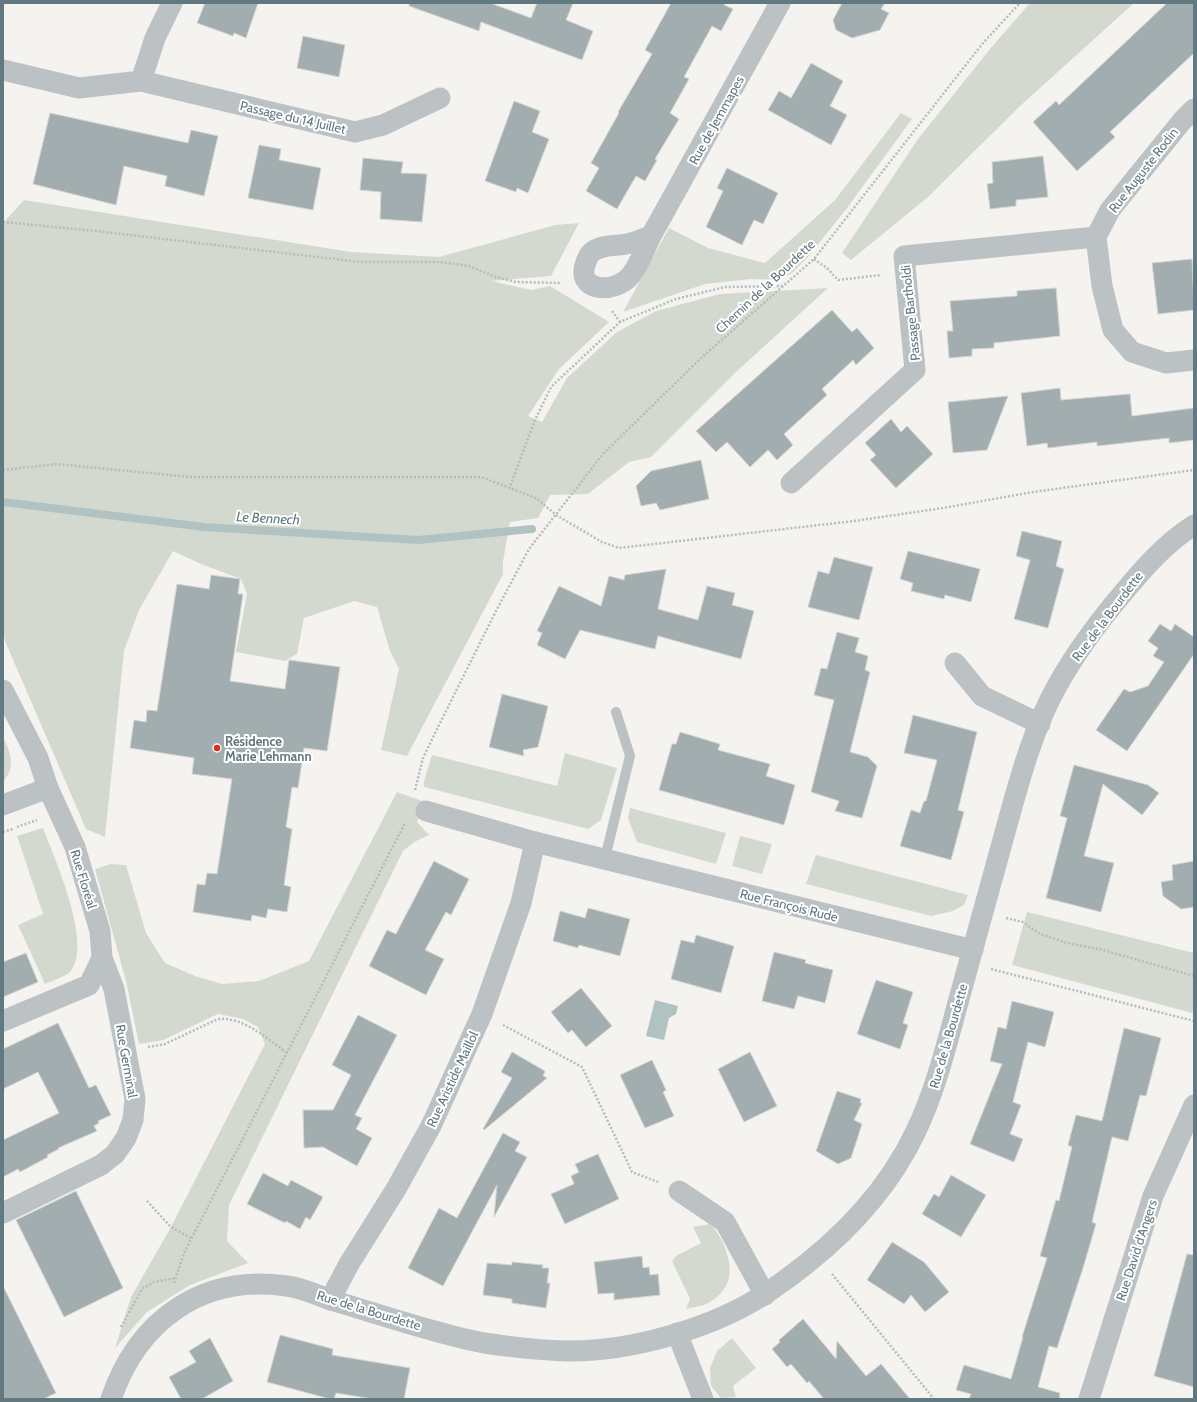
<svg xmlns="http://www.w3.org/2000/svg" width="1197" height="1402" font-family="Cabin,sans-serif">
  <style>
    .green { fill: #d4d9cf }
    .water { fill: #b1c2c3 }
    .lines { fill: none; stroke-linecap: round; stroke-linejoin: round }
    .stream { stroke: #b1c2c3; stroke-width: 8 }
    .building { fill: #a1adaf; stroke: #d5d4d2 }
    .path { stroke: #b6bbbc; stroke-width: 2.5; stroke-dasharray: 2 2; stroke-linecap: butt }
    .lane { stroke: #bcc2c4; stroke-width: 10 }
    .street { stroke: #bcc2c4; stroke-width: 21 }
    .poi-dot { fill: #e32b20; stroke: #fff; stroke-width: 1.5 }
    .labels { text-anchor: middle; stroke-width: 4; stroke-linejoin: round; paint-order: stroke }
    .street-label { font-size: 13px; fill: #627981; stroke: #fff }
    .poi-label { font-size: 13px; font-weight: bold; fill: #627981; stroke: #fff; text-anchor: start }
    .water-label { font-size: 14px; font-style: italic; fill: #5e7b7f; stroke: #fff }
  </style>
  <rect width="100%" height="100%" fill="#f4f3ef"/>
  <!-- green -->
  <g class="green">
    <polygon points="1030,3 1134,3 1018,108 928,197 851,260 842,253 918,139 990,49"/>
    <polygon points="901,113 912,119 847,208 808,257 792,273 778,280 751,279 705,284 623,312 669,228 708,248 765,263 835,200"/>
    <polygon points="24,200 351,252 439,257 555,225 579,223 551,276 491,281 531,290 550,286 609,322 559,369 528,416 542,422 567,378 617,332 656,311 720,294 828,288 736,372 651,457 629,462 588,494 550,495 538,518 510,522 503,562 503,574 407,756 381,750 399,669 390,651 377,607 354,601 304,618 297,654 285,661 236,652 247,594 241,579 201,564 173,551 139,610 124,651 105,837 86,829 5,641 3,625 3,223"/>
    <path d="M3,737c8,17 13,29 0,45z"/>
    <polygon points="565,753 617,768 601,820 588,829 424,787 424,781 432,755 557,786"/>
    <polygon points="397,792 425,802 417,822 429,835 414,842 403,851 229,1205 227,1241 248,1263 190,1285 147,1312 115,1348 131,1297 171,1227 265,1044 258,1027 243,1019 218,1014 163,1040 139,1044 126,981 95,869 111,864 126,865 146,933 165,963 195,976 222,984 259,981 309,961"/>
    <polygon points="630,808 726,833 716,864 637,842 628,818"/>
    <path d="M43,828c11,29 51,118 27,144 -6,5 -18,9 -25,12l-27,-59 25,-11 -26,-78z"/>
    <polygon points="740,836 772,844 762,874 732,866"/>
    <polygon points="816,855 968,895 964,905 953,911 931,916 806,884"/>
    <polygon points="1027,912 1194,953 1194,1008 1192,1013 1012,965"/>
    <path d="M710,1224c13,12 24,40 18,57 -2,8 -11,17 -18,21 -6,4 -17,5 -24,7l4,-10 -18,-38 4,-5 25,-13 -8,-16z"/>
    <polygon points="732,1338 756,1368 733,1386 736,1397 721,1398 711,1386 710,1368 717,1351"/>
  </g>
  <!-- water -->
  <polygon class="water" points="655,1000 678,1006 676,1014 669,1018 664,1040 646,1036"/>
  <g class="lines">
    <!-- stream -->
    <polyline class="stream" points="3,502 204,527 418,540 532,529"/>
  </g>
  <!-- building -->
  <g class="building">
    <polygon points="205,3 258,3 246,38 234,33 233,36 197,23"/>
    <polygon points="409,3 490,3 531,18 537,3 573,3 566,20 593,31 582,60 481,22 479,31 409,6"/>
    <polygon points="671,3 725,3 724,5 733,9 721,31 712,26 684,77 689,79 670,113 679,119 655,159 657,160 645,181 636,176 617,209 586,191 599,168 591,163 619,113 618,112 652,54 645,50"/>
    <polygon points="842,3 885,3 881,9 889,13 880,30 852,38 836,30 833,20"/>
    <polygon points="1167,3 1194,3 1194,53 1110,132 1115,137 1077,171 1033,122 1056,101 1059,105"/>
    <polygon points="303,36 345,45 339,77 297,68"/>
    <polygon points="811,63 843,81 830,106 847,115 831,145 768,110 779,91 791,98"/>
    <polygon points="514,101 540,111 532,132 549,139 528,193 517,188 516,192 485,181"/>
    <polygon points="50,113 188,143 191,130 218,136 204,196 165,186 167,176 124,166 116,205 33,184"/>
    <polygon points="259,145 281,149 279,160 321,168 313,210 248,198"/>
    <polygon points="1043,156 1048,197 1016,200 1016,206 990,209 987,184 993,183 992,162"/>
    <polygon points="363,158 403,162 401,173 427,174 422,222 380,219 381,192 360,190"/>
    <polygon points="727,168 778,193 763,224 754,220 742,245 706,227 723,191 717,188"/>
    <polygon points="1192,259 1194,310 1158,314 1152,263"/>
    <polygon points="1056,288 1060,336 994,343 994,348 972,349 972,356 949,358 947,331 953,331 950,301 1017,296 1017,291"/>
    <polygon points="832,310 852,332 857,328 874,348 856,365 853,360 822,389 827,395 784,434 793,445 777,460 768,450 750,467 727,442 716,452 696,431"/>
    <polygon points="1060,388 1061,400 1130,394 1132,416 1194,408 1194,440 1169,443 1169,438 1097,446 1097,442 1048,448 1047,443 1027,446 1021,393"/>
    <polygon points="1008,396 987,450 953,453 948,402"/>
    <polygon points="891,419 901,432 907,426 933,454 896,488 870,460 876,455 865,443"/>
    <polygon points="701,460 709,499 660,510 656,503 641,506 636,486 651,471"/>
    <polygon points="1022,531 1062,541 1056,566 1064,569 1048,628 1014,619 1030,560 1016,556"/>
    <polygon points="908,551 980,569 971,602 945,595 944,599 911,591 913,583 900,579"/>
    <polygon points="834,557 873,567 859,620 808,607 818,571 829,574"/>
    <polygon points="666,569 658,609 698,620 707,586 735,593 732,605 754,611 741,659 658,636 655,649 580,630 565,659 537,645 542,633 537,631 559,586 601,606 609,576 624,580 625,575"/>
    <polygon points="211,575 240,579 238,594 243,594 230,681 285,689 289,660 340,667 327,751 304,748 298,788 292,787 286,827 292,829 284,885 291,887 287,912 268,909 266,918 252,915 251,921 193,912 197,884 205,885 207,873 217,874 232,779 192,774 194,758 130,748 134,720 146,722 147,710 157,711 177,584 209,589"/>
    <polygon points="1160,624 1171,631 1175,624 1194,637 1194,654 1127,751 1096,730 1124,689 1130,692 1148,686 1164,662 1153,656 1158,648 1148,641"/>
    <polygon points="837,632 859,638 855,652 868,656 865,670 870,672 850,752 868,757 877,766 862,818 835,811 839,801 811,792 834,700 814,695 821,668 827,669"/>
    <polygon points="502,694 548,706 538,747 523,750 524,756 489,747"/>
    <polygon points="913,715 977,732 958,810 964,812 951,860 900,846 911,810 920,813 924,801 926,801 937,760 904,753"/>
    <polygon points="680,732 720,744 718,750 770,764 766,776 795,785 784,825 659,790 672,744 676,744"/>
    <polygon points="1074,765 1148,785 1159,793 1142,815 1103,784 1084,856 1114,863 1101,912 1046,898 1067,818 1060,816"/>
    <polygon points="434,861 469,879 451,915 446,912 425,950 444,959 426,995 369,966 387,930 396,934"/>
    <polygon points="1194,861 1194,907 1181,909 1163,896 1161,882 1173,880 1172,865"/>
    <polygon points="588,908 630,919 620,956 579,945 578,948 553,941 560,911 585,918"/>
    <polygon points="696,935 734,946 721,993 671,979 681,940 694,943"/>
    <polygon points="774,952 806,960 805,963 833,970 825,1003 798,996 794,1009 762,1001"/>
    <polygon points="26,953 38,982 3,997 3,962"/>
    <polygon points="876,980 913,992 903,1023 908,1025 900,1049 857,1034"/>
    <polygon points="581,988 612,1026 586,1047 572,1030 568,1033 551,1012"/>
    <polygon points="1012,1001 1054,1012 1045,1047 1028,1042 1013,1102 1021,1105 1010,1134 1023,1139 1014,1162 970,1144 1002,1064 990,1061 998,1027 1006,1029"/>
    <polygon points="358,1015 397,1035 355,1115 362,1118 356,1129 372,1138 357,1166 323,1147 304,1148 303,1110 333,1110 351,1075 332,1065"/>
    <polygon points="58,1023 89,1088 96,1085 111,1115 98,1121 99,1123 94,1126 97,1131 58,1148 59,1149 47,1155 48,1157 20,1172 18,1169 3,1177 3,1140 59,1113 38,1072 3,1089 3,1049"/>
    <polygon points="1124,1028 1161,1038 1146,1096 1140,1095 1128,1141 1112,1137 1092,1222 1096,1224 1083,1268 1057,1348 1049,1346 1038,1387 1060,1393 1059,1399 969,1399 971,1394 956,1390 964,1365 1011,1379 1023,1337 1022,1337 1047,1258 1040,1256 1056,1200 1059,1201 1072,1147 1068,1145 1076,1115 1102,1121"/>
    <polygon points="512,1052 545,1071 543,1076 547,1078 484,1130 483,1129 512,1078 501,1072"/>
    <polygon points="750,1052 777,1106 744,1122 718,1069"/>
    <polygon points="652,1060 666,1090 663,1092 674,1116 645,1128 620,1075"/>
    <polygon points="837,1091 861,1099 860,1103 862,1103 854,1120 862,1124 851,1158 838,1164 816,1151"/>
    <polygon points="503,1133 520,1142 515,1151 527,1157 494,1217 497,1185 443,1286 408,1268 439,1208 457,1218"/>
    <polygon points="598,1154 619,1199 565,1224 551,1194 574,1184 571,1176 579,1172 575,1164"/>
    <polygon points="263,1173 288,1186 291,1180 323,1197 310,1220 306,1217 300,1229 286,1221 285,1223 247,1204"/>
    <polygon points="951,1175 986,1195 961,1237 922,1214 934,1194 939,1197"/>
    <polygon points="76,1191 123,1288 64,1317 16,1220"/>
    <polygon points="892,1242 924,1262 949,1292 925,1312 911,1295 904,1304 867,1280"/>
    <polygon points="1187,1254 1194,1255 1194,1387 1154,1376"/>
    <polygon points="642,1256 643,1268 649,1267 650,1275 658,1274 660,1295 614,1300 614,1293 598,1294 594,1262"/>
    <polygon points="512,1262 543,1265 542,1268 549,1268 547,1283 550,1283 546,1308 512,1303 512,1299 483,1295 487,1263 512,1265"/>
    <polygon points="3,1286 56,1393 43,1399 3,1399"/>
    <polygon points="803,1319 836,1359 837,1341 866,1376 881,1364 910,1399 824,1399 809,1381 807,1383 791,1364 787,1367 772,1349 780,1342 779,1340"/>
    <polygon points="280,1335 333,1349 332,1355 410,1368 404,1399 373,1399 336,1393 334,1399 330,1399 267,1382"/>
    <polygon points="210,1338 233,1381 202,1399 181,1399 169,1377 196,1362 189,1351"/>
  </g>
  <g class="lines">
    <!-- path -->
    <g class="path">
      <polyline points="3,222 96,231 360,262 440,262 469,266 496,277 516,282 561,283"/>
      <polyline points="814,259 827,268 838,280 881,275"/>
      <polyline points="612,311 620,322"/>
      <polyline points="3,470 57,464 190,477 481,477 536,498 556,515 602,542 619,548 854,521 943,508 1033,492 1194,470"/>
      <polyline points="509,489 534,422 551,387 620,322 676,299 725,287 783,286"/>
      <polyline points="415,790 423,758 437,729 495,613 529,549 603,454 700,359 814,259 983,43 1020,3"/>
      <polyline points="17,827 37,820"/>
      <polyline points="3,832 13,829"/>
      <polyline points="1006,918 1023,922 1040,934 1067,943 1103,950 1194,976"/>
      <polyline points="991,969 1194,1021"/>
      <polyline points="503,1025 582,1067 632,1172 658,1182"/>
      <path d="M148,1047l17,-3 53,-25c26,-2 48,19 68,33"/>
      <polyline points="147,1201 171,1227 191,1238"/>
      <polyline points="832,1274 934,1399"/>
      <polyline points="174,1283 184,1253 405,823"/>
      <polyline points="121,1327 142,1289 154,1282 176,1278"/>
    </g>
    <!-- lane -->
    <polyline class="lane" points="605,858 630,756 616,712"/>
    <!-- street -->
    <g class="street">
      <polyline points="3,70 79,88 141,81 155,38 172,3"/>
      <polyline points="141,81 355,132 383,125 440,98"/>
      <polyline points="1194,109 1182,121 1110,210 1096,237 1102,286 1113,330 1132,352 1166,363 1194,360"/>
      <path d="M651,236c-7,3 -14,5 -20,7 -13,4 -31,0 -41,11 -2,2 -3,6 -4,8 -12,30 29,33 45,13 9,-11 14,-27 20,-39l129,-233"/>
      <polyline points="791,483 915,370 904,256 1096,237"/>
      <polyline points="955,663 982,696 1040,724"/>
      <polyline points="3,690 38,758 48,788 75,847 100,931 102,958 89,985 3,1021"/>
      <polyline points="3,805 48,788"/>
      <polyline points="426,811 535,842 973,950"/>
      <polyline points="679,1191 725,1222 765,1295"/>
      <polyline points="3,1213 101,1165 115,1154 126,1138 133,1120 135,1099 130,1073 114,989 102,958"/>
      <polyline points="330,1300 349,1264 396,1189 431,1126 482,1014 521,903 535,842"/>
      <polyline points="677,1333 703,1399"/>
      <path d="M111,1399c27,-79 91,-125 176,-113 16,2 32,10 47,15 48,14 102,33 150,42 27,4 55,7 82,8 64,1 149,-23 202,-59 61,-41 116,-93 148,-161 20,-42 31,-88 43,-132 16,-58 32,-116 48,-174 13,-47 26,-96 50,-139 16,-29 35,-55 56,-81 25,-30 48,-59 81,-80"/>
      <polyline points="1089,1399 1153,1196 1194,1105"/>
    </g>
  </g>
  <!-- markers -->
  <circle class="poi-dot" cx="217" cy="748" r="4"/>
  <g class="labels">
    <!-- street labels -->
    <g class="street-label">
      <text transform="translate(293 117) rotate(13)" y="5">Passage du 14 Juillet</text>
      <text transform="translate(716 120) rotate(-61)" y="5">Rue de Jemmapes</text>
      <text transform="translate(1143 170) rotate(-52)" y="5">Rue Auguste Rodin</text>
      <text transform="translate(765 286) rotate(-43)" y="5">Chemin de la Bourdette</text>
      <text transform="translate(910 313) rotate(-96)" y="5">Passage Bartholdi</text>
      <text transform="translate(1107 616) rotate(-53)" y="5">Rue de la Bourdette</text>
      <text transform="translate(84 879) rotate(73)" y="5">Rue Floréal</text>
      <text transform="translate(789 905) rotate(14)" y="5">Rue François Rude</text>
      <text transform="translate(948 1036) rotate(-74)" y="5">Rue de la Bourdette</text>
      <text transform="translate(127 1061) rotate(80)" y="5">Rue Germinal</text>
      <text transform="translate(452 1079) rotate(-65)" y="5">Rue Aristide Maillol</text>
      <text transform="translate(1136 1250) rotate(-72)" y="5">Rue David d'Angers</text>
      <text transform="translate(369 1310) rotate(17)" y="5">Rue de la Bourdette</text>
    </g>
    <!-- poi labels -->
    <g class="poi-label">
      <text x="225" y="746">Résidence<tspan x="225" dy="15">Marie Lehmann</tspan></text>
    </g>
    <!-- water labels -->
    <g class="water-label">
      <text transform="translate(268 518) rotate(3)" y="5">Le Bennech</text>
    </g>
  </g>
  <!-- border -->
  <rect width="1197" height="1402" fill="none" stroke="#627981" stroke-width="8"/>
</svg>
